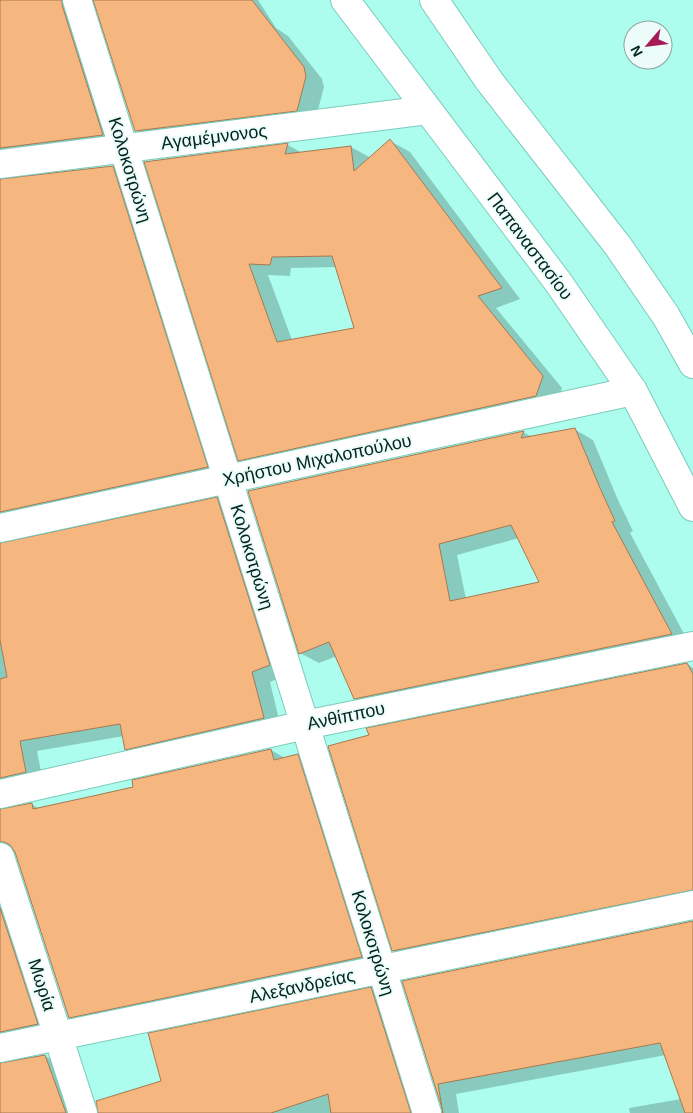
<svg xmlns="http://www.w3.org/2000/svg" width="693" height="1113" font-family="Helvetica,sans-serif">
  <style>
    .shadow { fill: #0003; fill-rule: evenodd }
    .building { fill: #f6b67f; stroke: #a8784f; fill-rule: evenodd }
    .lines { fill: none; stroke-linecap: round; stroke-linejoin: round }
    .minor-casing { stroke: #7bcbbd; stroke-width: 30 }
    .minor { stroke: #fff; stroke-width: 28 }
    .labels { text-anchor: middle; stroke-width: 4; stroke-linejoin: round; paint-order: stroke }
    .street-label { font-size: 18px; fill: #022520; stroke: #ecfcf8 }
  </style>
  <rect width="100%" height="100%" fill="#acfdee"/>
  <!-- shadow -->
  <g class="shadow">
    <polygon points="0,0 83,0 120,145 0,155"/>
    <polygon points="95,0 258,0 276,28 288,36 322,79 324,87 315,121 154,141 136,130"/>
    <path d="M390,141l20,11 110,147 -24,9 66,80 -6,19 -297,64 -20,-11 -93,-297 142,-18 14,8 49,-6 20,11zM337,267l19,62 -64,11 -24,-65 22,1 1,-8z"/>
    <polygon points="112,167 131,177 225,477 3,533 3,543 217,499 235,509 287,675 270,682 281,728 145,759 127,749 124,736 37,751 43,782 3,800 3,809 32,804 39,809 135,788 271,750 285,758 297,755 316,765 379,967 88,1028 70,1017 16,852 14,852 6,857 55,1034 3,1054 2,1062 4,1064 45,1056 63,1066 80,1113 0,1113 0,197"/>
    <path d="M574,429l19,11 25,60 15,31 -3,2 60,112 -317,64 -18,-11 -18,-42 -18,7 -19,-10 223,-221 9,5zM519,538l22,45 -75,16 -9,-44z"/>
    <polygon points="687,664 693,668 693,904 412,961 394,950"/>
    <polygon points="693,943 693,1113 630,1113 629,1108 681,1099 666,1055 456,1094 459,1113 443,1113 443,1108 403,982"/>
    <polygon points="371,989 389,999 425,1113 99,1113 162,1081"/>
  </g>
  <!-- building -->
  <g class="building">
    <polygon points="0,0 62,0 62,5 103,135 0,148"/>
    <polygon points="93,0 252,0 304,67 306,76 297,111 135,131"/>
    <path d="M390,139l112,149 -24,8 65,80 -7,20 -298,65 -94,-299 144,-19 -3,11 66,-8 3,25zM332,256l22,72 -77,14 -28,-78 21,1 2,-8z"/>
    <polygon points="113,166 208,467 0,512 0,179"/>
    <path d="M575,428l25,60 15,33 -3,1 60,112 -318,65 -25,-57 -30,12 -51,-163 276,-60 -3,7zM511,525l28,57 -89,19 -11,-57z"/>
    <polygon points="217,497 270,665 252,672 264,718 125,750 120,724 20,741 26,772 0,778 0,679 7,677 0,640 0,543"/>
    <polygon points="687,663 693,674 693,890 392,951 328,746 369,735 366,728"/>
    <polygon points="271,749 274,760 298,754 362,957 69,1018 15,852 10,845 4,842 0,842 0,809 32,803 33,809 93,796 133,787 132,780"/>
    <polygon points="0,908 38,1024 0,1032"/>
    <polygon points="693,921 693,1113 685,1113 660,1043 438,1084 443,1113 442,1113 442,1108 402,981"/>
    <polygon points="371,987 411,1113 331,1113 328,1094 271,1113 98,1113 96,1101 161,1081 148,1033"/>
    <polygon points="45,1055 66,1113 0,1113 0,1063"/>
  </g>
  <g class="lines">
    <defs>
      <g id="minor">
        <polyline points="77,0 427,1113"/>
        <polyline points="345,0 558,282 633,391 693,507"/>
        <polyline points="434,0 490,82 618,246 666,316 693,364"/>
        <polyline points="0,164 428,110"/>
        <polyline points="0,528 228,479 633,391"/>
        <polyline points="0,794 305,725 693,646"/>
        <polyline points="0,857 83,1113"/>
        <polyline points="0,1048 693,905"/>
      </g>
    </defs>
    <!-- minor casing -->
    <use href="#minor" class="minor-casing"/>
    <!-- minor -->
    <use href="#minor" class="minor"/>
  </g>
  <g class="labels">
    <!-- street labels -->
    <g class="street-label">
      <text transform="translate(214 137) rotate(-7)" y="6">Αγαμέμνονος</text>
      <text transform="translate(130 170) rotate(73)" y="6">Κολοκοτρώνη</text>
      <text transform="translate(530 246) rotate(53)" y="6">Παπαναστασίου</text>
      <text transform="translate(317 460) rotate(-12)" y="6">Χρήστου Μιχαλοπούλου</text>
      <text transform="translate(252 557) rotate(73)" y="6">Κολοκοτρώνη</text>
      <text transform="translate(346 716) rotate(-12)" y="6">Ανθίππου</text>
      <text transform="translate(373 943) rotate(73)" y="6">Κολοκοτρώνη</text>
      <text transform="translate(42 985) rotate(72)" y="6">Μωρία</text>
      <text transform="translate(302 986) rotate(-12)" y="6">Αλεξανδρείας</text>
    </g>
  </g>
  <!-- north arrow -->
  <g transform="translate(648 45) rotate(242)"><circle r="24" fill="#ecfcf8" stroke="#8ea6a2"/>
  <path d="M0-4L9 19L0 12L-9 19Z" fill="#a81958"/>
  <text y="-8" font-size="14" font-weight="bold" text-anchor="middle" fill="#022520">N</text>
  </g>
</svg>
